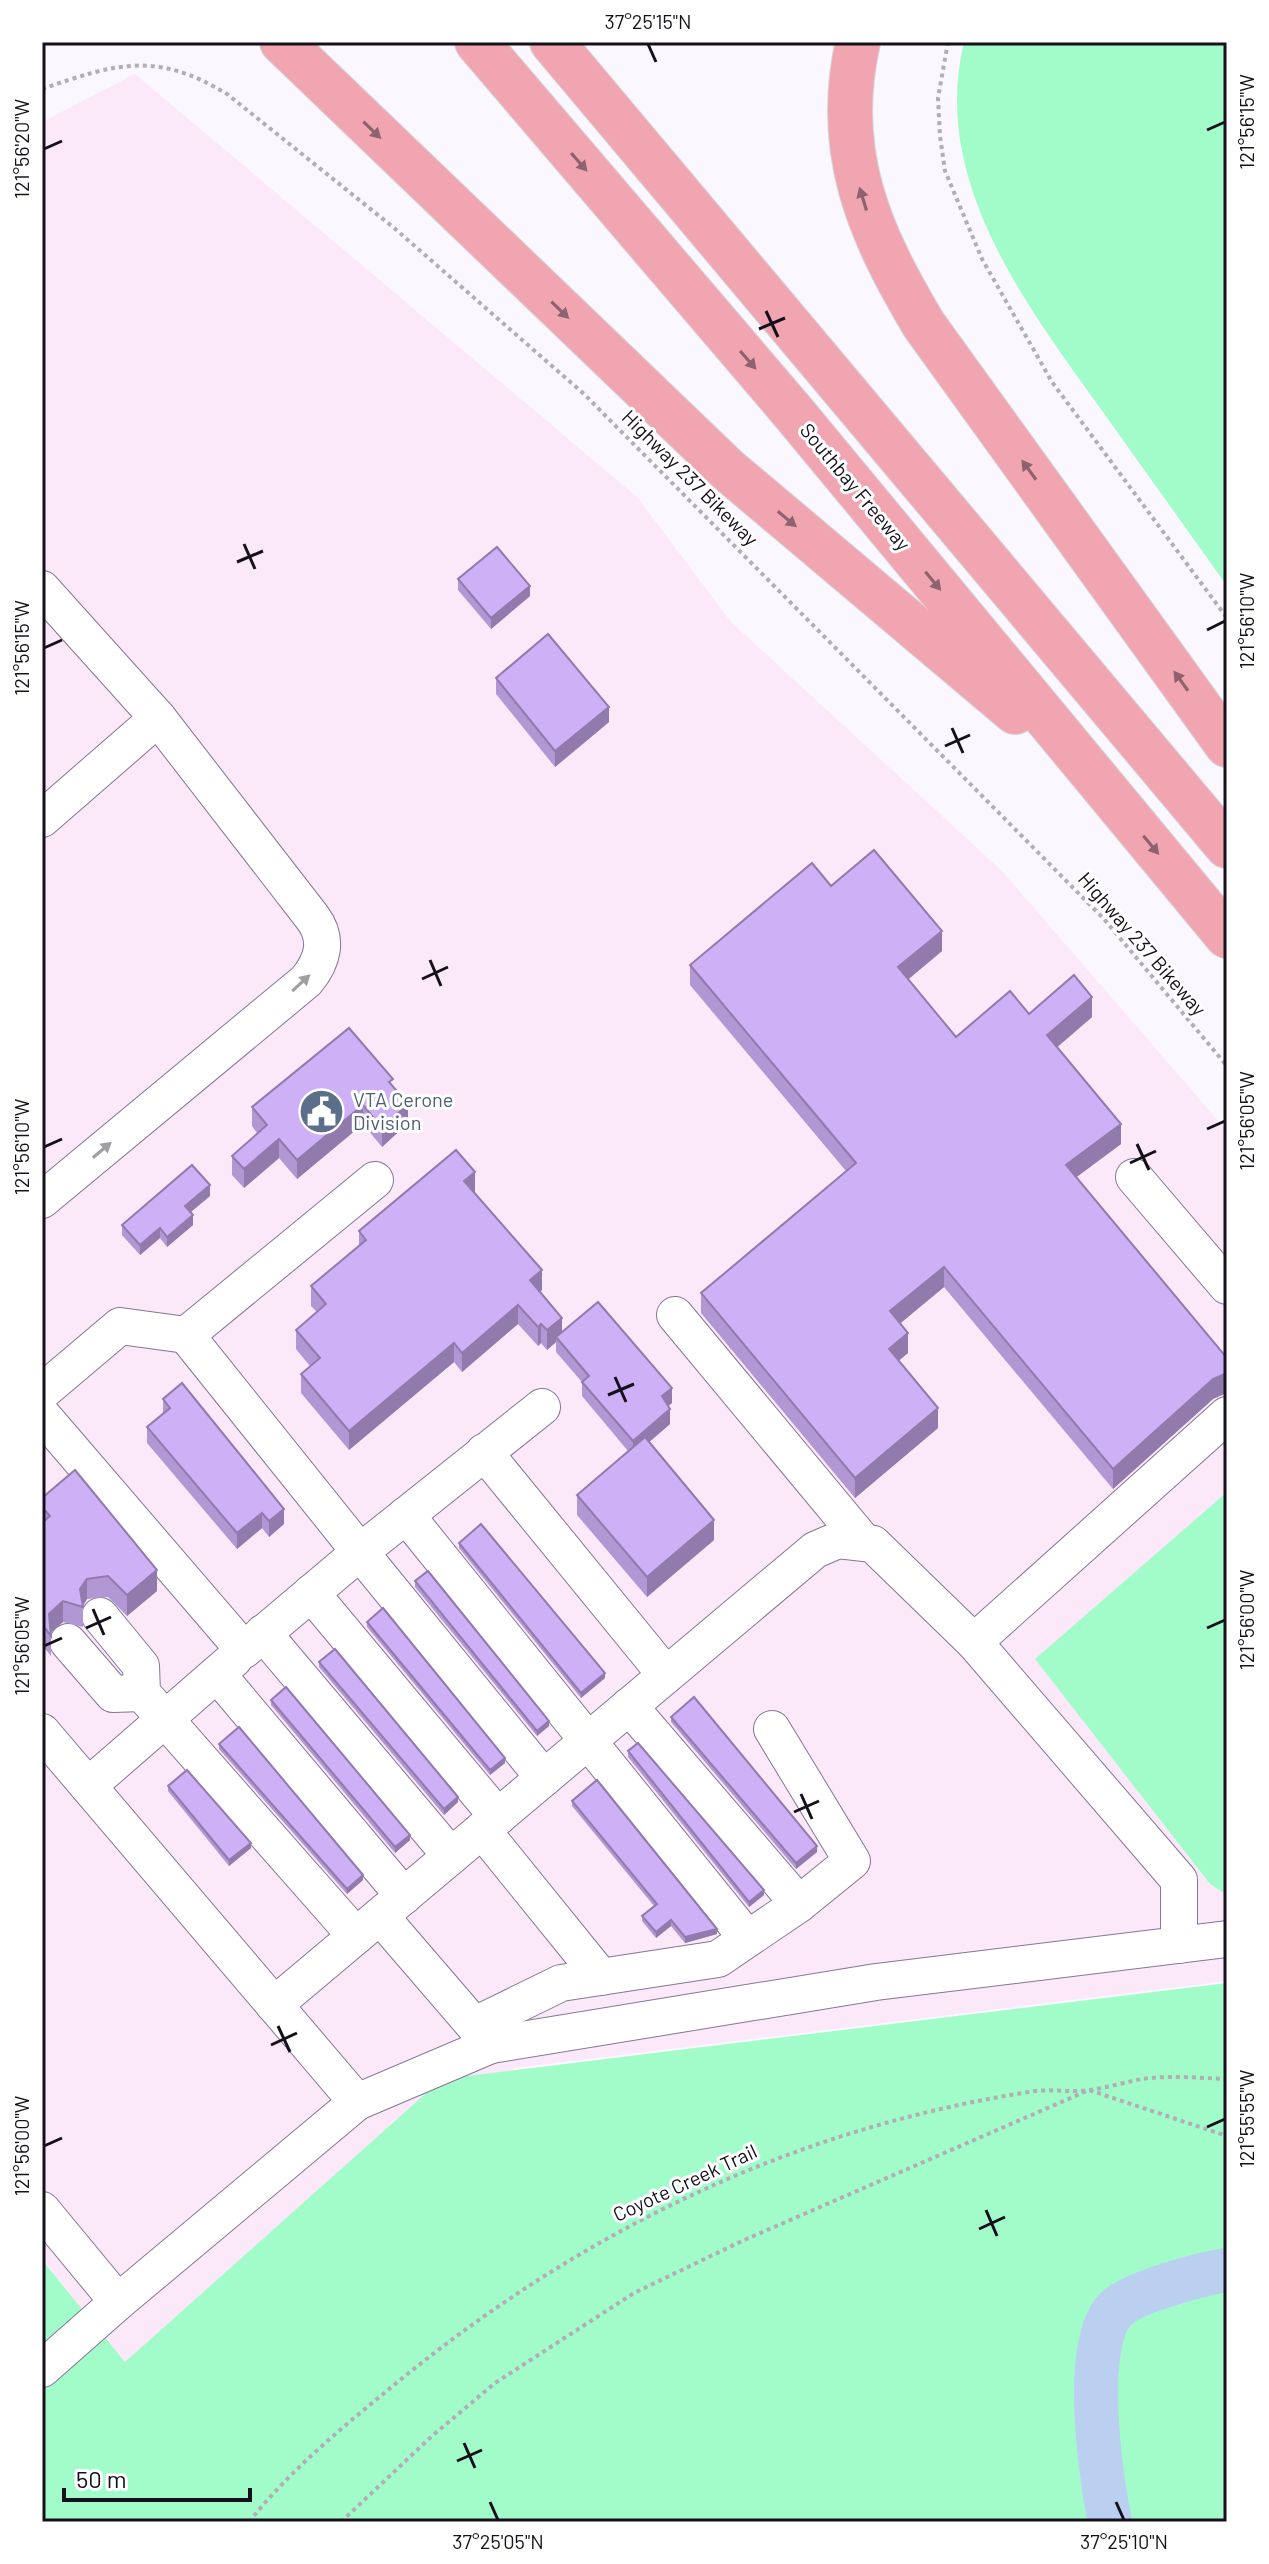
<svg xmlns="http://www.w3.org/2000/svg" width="1269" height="2564" font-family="Barlow,sans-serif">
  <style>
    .industrial { fill: #fbe8f9 }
    .green { fill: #a2fcca }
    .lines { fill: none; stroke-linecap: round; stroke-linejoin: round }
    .river { stroke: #bbcff0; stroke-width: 44 }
    .minor-casing { stroke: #847796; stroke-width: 38 }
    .highway-casing { stroke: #d5d4d6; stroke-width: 46 }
    .path { stroke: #b1aeb6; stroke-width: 4; stroke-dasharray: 4 4; stroke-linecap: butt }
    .minor { stroke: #fff; stroke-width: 36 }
    .highway { stroke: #f1a5b1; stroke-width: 44 }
    .wall { fill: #b197d4 }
    .shaded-wall { fill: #907bac }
    .building { fill: #ceb0f6; stroke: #907bac; stroke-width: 2 }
    .oneway { fill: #8e626e }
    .oneway2 { fill: #a19fa4 }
    .ticks { fill: none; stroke: #15101b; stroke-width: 3 }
    .labels { text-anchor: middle; stroke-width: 6; stroke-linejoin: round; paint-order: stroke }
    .street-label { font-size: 20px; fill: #15101b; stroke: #fff }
    .service-label { font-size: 20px; fill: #4e5e75; stroke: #fff; text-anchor: start }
    .neatline { fill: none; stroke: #15101b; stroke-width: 3 }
    .ticks-label { font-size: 20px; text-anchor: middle; fill: #15101b }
  </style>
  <rect width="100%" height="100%" fill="#faf7fe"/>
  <!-- industrial -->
  <polygon class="industrial" points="135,74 637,497 731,622 1002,871 1227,1131 1227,1492 1036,1659 1210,1884 1227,1895 1227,1981 514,2068 42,2460 42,122"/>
  <!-- green -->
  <g class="green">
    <path d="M964,42h263v544c-41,-58 -83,-116 -124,-174 -76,-106 -173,-231 -139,-370z"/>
    <polygon points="1227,1492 1227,1895 1210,1884 1035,1659"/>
    <polygon points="1227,1983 1227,2522 42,2522 42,2260 125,2362 442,2079"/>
  </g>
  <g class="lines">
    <!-- river -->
    <path class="river" d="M1110,2522c-9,-43 -30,-184 8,-215 20,-16 83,-33 109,-37"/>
    <defs>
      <g id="minor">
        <path d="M42,589l116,129 154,199c17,22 11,44 -6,64l-264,219"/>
        <polyline points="42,819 158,718"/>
        <polyline points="1134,1177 1227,1286"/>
        <polyline points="675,1315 862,1540"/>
        <polyline points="186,1335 360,1552 542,1407"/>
        <polyline points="42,1392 120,1326 186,1335 375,1180"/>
        <polyline points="42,1415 244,1650 360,1552 544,1778"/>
        <polyline points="484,1452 666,1675"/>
        <polyline points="406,1515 747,1938"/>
        <polyline points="311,1593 498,1817"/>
        <polyline points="100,1616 141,1666 142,1693 356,1936"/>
        <polyline points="263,1633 451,1856"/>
        <polyline points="68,1642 113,1694 142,1693"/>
        <polyline points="974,1642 1179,1880 1179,1945"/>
        <polyline points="217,1674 404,1896"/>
        <polyline points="629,1706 799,1904"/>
        <polyline points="42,1732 357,2102 118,2302 42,2210"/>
        <polyline points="88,1786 234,1659"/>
        <polyline points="482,1830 601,1977"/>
        <polyline points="380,1916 491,2045 876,1982 1227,1939"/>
        <polyline points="274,2005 815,1550 838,1540 873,1544 974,1642 1227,1415"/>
        <polyline points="475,2025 561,1983 718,1959 799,1904 852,1861 772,1729"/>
        <polyline points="357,2102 491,2045"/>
        <polyline points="42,2369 118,2302"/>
      </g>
      <g id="highway">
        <polyline points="282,42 727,469 1015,712"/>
        <polyline points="477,42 792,411 1227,936"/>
        <polyline points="552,42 1227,846"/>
        <path d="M858,42c-25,109 11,191 66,283l303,420"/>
      </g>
    </defs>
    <!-- minor casing -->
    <use href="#minor" class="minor-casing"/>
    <!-- highway casing -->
    <use href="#highway" class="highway-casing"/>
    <!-- path -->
    <g class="path">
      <polyline points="948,42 938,98 940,136 945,171 982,259 1052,382 1227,618"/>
      <path d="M42,89c75,-26 114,-38 185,5l166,133 191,167 520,525 123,147"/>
      <path d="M249,2522c40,-51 95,-96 145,-137 185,-152 396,-256 635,-293 19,-4 40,1 60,-2 18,-2 36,-8 53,-11 28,-4 57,-1 85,0"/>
      <polyline points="341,2522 432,2436 495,2383 634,2293 742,2241 1089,2090 1227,2136"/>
    </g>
    <!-- minor -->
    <use href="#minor" class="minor"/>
    <!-- highway -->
    <use href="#highway" class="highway"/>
  </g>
  <!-- wall -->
  <g class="wall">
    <polygon points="458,579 530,596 491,629 458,590"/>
    <polygon points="496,678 609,722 555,767 496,694"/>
    <polygon points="831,886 942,951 908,979 956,1037 1029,1014 1092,1017 1057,1047 1121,1144 1076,1177 1213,1399 1113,1489 944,1287 900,1323 908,1353 899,1360 938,1428 855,1498 701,1313 701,1293 846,1171 690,985 690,965"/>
    <polygon points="393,1086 408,1123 382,1147 363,1124 297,1179 279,1158 244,1188 232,1175 232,1156 257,1133 252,1126 252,1107"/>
    <polygon points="474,1192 542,1290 539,1292 562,1332 672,1403 668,1406 670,1424 649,1442 714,1540 647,1597 577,1515 577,1495 628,1451 582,1396 582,1382 556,1352 556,1342 547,1350 541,1343 538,1346 518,1324 462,1372 454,1362 349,1450 301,1393 301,1374 310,1366 296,1349 296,1330 317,1312 311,1306 311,1286 359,1246 359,1231 475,1192"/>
    <polygon points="210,1196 190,1212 193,1225 167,1247 160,1238 140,1255 122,1235 122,1225"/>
    <polygon points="163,1399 284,1524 269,1537 262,1528 237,1549 147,1443 147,1427 163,1414"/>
    <polygon points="42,1498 157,1591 127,1616 108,1597 87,1599 83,1606 83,1627 63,1622 51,1632 51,1656 42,1645"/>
    <polygon points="459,1543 605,1678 581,1698 459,1548"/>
    <polygon points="415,1581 549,1726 537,1736 415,1587"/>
    <polygon points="367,1622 505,1763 490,1775 367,1627"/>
    <polygon points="319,1662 458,1802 444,1815 319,1667"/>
    <polygon points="271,1700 410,1840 395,1853 271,1705"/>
    <polygon points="671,1717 817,1852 796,1869 671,1722"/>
    <polygon points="219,1744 363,1880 347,1894 219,1749"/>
    <polygon points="628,1751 764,1895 749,1907 628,1757"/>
    <polygon points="168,1786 251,1848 229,1866 168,1791"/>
    <polygon points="572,1801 717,1934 685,1943 671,1926 656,1938 642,1921 642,1916 654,1906 572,1806"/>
  </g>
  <!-- shaded-wall -->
  <g class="shaded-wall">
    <polygon points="530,586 530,596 491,629 491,618"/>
    <polygon points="609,707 609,722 555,767 555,751"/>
    <polygon points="942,931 942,951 898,988 898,967"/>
    <polygon points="1092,997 1092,1017 1047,1056 1047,1035"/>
    <polygon points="408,1104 408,1123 382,1147 382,1128"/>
    <polygon points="363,1105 363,1124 297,1179 297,1160"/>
    <polygon points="1121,1124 1121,1144 1066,1185 1066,1165"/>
    <polygon points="279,1139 279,1158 244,1188 244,1169"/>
    <polygon points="475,1172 475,1192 464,1200 464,1181"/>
    <polygon points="210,1185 210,1196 185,1217 185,1206"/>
    <polygon points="193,1215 193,1225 167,1247 167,1237"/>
    <polygon points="160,1228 160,1238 140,1255 140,1245"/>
    <polygon points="944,1267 944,1287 890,1332 890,1311"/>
    <polygon points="542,1270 542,1290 530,1300 530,1280"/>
    <polygon points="518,1305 518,1324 462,1372 462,1353"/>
    <polygon points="562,1318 562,1338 556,1337 556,1342 547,1350 547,1330"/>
    <polygon points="541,1324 541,1343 538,1346 538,1327"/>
    <polygon points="908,1333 908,1353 889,1369 889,1349"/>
    <polygon points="454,1343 454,1362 349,1450 349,1431"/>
    <polygon points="1227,1373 1227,1393 1213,1399 1113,1489 1113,1469 1213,1379"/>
    <polygon points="672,1388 672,1403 662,1411 662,1396"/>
    <polygon points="938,1408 938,1428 855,1498 855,1478"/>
    <polygon points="670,1409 670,1424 633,1456 633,1441"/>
    <polygon points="284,1509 284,1524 269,1537 269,1521"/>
    <polygon points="262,1513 262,1528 237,1549 237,1533"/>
    <polygon points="714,1520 714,1540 647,1597 647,1577"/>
    <polygon points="157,1570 157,1591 127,1616 127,1595"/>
    <polygon points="87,1579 87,1599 82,1607 80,1589"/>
    <polygon points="63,1601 63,1622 49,1634 49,1614"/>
    <polygon points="605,1673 605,1678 581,1698 581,1693"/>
    <polygon points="549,1721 549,1726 537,1736 537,1731"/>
    <polygon points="505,1758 505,1763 490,1775 490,1770"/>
    <polygon points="458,1797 458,1802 444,1815 444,1809"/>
    <polygon points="410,1835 410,1840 395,1853 395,1847"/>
    <polygon points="251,1843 251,1848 229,1866 229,1860"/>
    <polygon points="817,1846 817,1852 796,1869 796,1863"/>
    <polygon points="363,1875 363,1880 347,1894 347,1889"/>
    <polygon points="764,1890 764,1895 749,1907 749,1902"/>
    <polygon points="671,1920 671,1926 656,1938 656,1932"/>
    <polygon points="717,1929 717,1934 685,1943 685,1937"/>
  </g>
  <!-- building -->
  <g class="building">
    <polygon points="497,547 530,586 491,618 458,579"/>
    <polygon points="548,634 609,707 555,751 496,678"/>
    <polygon points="874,850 942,931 898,967 956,1037 1010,991 1029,1014 1074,975 1092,997 1047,1035 1121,1124 1066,1165 1227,1358 1227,1373 1213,1379 1113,1469 944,1267 890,1311 908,1333 889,1349 938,1408 855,1478 701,1293 856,1163 690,965 812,863 831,886"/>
    <polygon points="349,1028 393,1079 389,1082 408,1104 382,1128 363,1105 297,1160 279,1139 244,1169 232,1156 267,1125 252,1107"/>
    <polygon points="456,1150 475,1172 464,1181 542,1270 530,1280 562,1318 547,1330 541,1324 538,1327 518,1305 462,1353 454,1343 349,1431 301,1374 320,1358 296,1330 326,1304 311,1286 366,1240 359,1231"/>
    <polygon points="192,1165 210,1185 185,1206 193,1215 167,1237 160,1228 140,1245 122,1225"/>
    <polygon points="598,1302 672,1388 662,1396 670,1409 633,1441 582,1382 589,1376 556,1337"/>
    <polygon points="182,1383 284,1509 269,1521 262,1513 237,1533 147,1427 170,1408 163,1399"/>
    <polygon points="645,1437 714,1520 647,1577 577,1495"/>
    <polygon points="75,1470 157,1570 127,1595 108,1576 87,1579 80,1589 83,1607 63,1601 49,1614 51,1636 42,1624 42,1523 50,1516 42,1507 42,1498"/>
    <polygon points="481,1524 605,1673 581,1693 459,1543"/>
    <polygon points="428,1571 549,1721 537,1731 415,1581"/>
    <polygon points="383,1608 505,1758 490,1770 367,1622"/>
    <polygon points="335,1649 458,1797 444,1809 319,1662"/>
    <polygon points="286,1687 410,1835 395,1847 271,1700"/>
    <polygon points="694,1697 817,1846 796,1863 671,1717"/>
    <polygon points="239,1727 363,1875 347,1889 219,1744"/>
    <polygon points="638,1743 764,1890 749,1902 628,1751"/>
    <polygon points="187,1770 251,1843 229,1860 168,1786"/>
    <polygon points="597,1780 717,1929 685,1937 671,1920 656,1932 642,1916 657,1904 572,1801"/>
  </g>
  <!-- one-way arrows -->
  <defs><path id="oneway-solid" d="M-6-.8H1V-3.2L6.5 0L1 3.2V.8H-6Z" transform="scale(2)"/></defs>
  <g class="oneway">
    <use href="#oneway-solid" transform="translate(372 130) rotate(44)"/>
    <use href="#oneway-solid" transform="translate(579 162) rotate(49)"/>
    <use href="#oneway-solid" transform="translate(863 199) rotate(-107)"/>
    <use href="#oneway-solid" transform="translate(560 310) rotate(44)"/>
    <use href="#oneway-solid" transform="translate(748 360) rotate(49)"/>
    <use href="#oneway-solid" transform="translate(1029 470) rotate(-126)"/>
    <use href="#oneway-solid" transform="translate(787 519) rotate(40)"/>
    <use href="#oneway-solid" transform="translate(933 581) rotate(50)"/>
    <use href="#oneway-solid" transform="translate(1181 681) rotate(-126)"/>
    <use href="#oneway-solid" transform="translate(1151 845) rotate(50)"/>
  </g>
  <g class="oneway2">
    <use href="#oneway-solid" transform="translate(301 983) rotate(-43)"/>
    <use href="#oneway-solid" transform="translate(102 1150) rotate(-40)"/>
  </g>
  <!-- ticks -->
  <path class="ticks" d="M648,44l8,18M1207,130l18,-8M44,149l18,-8M766,311l12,26M759,329l26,-11M244,544l11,25M237,562l26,-11M1207,630l18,-9M44,648l18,-8M952,728l11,25M945,746l25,-11M430,960l11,26M422,979l26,-12M1207,1129l18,-8M1137,1144l12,26M44,1147l18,-8M1130,1163l26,-12M615,1377l11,25M608,1395l26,-11M93,1609l11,26M86,1628l25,-11M1207,1628l18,-8M44,1646l18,-8M801,1794l11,25M794,1812l25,-11M278,2026l12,26M271,2045l26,-12M1207,2127l18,-8M44,2146l18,-8M986,2210l11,26M979,2229l26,-12M464,2443l11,25M457,2461l25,-11M490,2502l8,18M1116,2502l8,18"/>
  <!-- icons -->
  <defs>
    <symbol id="civic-disc" viewBox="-11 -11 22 22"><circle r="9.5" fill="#5c6f8a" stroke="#fff"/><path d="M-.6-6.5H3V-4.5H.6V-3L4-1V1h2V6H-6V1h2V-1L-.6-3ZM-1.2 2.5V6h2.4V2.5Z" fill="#fff"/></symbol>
  </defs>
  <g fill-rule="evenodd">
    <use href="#civic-disc" x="296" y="1086" width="51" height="51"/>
  </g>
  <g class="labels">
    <!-- street labels -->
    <g class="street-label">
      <text transform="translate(690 478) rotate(45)" y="7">Highway 237 Bikeway</text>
      <text transform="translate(855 487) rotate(50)" y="7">Southbay Freeway</text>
      <text transform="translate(1142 944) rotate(49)" y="7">Highway 237 Bikeway</text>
      <text transform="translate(685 2183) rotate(-25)" y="7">Coyote Creek Trail</text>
    </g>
    <!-- service labels -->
    <g class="service-label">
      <text x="353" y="1107">VTA Cerone<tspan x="353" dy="23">Division</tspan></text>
    </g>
  </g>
  <!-- border -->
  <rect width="1269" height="2564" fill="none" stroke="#ffffff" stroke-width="88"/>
  <!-- scale -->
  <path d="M64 2488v12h186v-12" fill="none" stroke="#15101b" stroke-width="4"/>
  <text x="76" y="2488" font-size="24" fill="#15101b" stroke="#ffffff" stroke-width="6" paint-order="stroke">50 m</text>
  <rect x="44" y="44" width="1181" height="2476" class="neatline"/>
  <g class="ticks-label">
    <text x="648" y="29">37°25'15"N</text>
    <text transform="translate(1247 122) rotate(-90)" y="7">121°56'15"W</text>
    <text transform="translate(22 149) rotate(-90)" y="7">121°56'20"W</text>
    <text transform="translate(1247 621) rotate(-90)" y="7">121°56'10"W</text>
    <text transform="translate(22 648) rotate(-90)" y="7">121°56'15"W</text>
    <text transform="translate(1247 1121) rotate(-90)" y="7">121°56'05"W</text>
    <text transform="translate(22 1147) rotate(-90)" y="7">121°56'10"W</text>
    <text transform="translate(1247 1620) rotate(-90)" y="7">121°56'00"W</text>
    <text transform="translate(22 1646) rotate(-90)" y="7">121°56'05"W</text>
    <text transform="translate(1247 2119) rotate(-90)" y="7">121°55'55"W</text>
    <text transform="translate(22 2146) rotate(-90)" y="7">121°56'00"W</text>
    <text x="498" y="2549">37°25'05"N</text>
    <text x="1124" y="2549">37°25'10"N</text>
  </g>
</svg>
